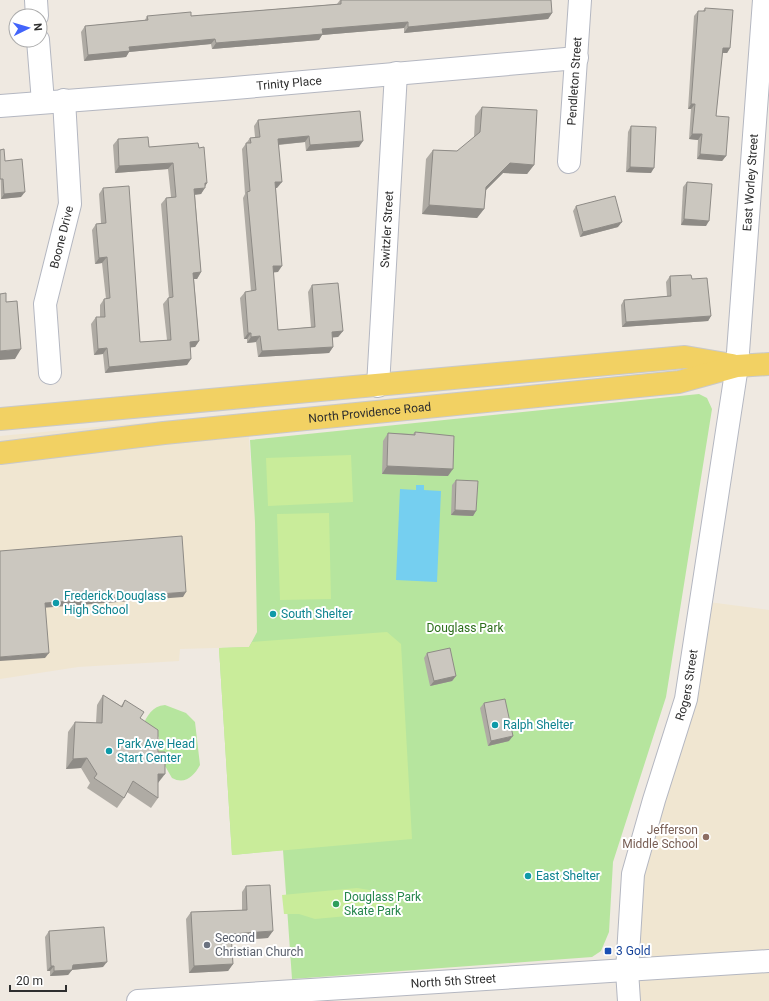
<svg xmlns="http://www.w3.org/2000/svg" width="769" height="1001" font-family="Roboto,sans-serif">
  <style>
    .education { fill: #f0e6d1 }
    .green { fill: #b6e59e }
    .pitch { fill: #c9ec9a }
    .water { fill: #75cff0 }
    .lines { fill: none; stroke-linecap: round; stroke-linejoin: round }
    .minor-casing { stroke: #b4b7c1; stroke-width: 24 }
    .tertiary-casing { stroke: #b4b7c1; stroke-width: 24 }
    .primary-casing { stroke: #c9c9c9; stroke-width: 24 }
    .minor { stroke: #fff; stroke-width: 22 }
    .tertiary { stroke: #fff; stroke-width: 22 }
    .primary { stroke: #f2d163; stroke-width: 22 }
    .wall { fill: #afaba4 }
    .shaded-wall { fill: #8e8b86 }
    .building { fill: #cbc7bf; stroke: #8e8b86 }
    .culture-dot { fill: #0f9aa8; stroke: #fff; stroke-width: 1.5 }
    .education-dot { fill: #8d6e63; stroke: #fff; stroke-width: 1.5 }
    .leisure-dot { fill: #2e9e5b; stroke: #fff; stroke-width: 1.5 }
    .worship-dot { fill: #6b7280; stroke: #fff; stroke-width: 1.5 }
    .transit-dot { fill: #1a4fb4; stroke: #fff; stroke-width: 1.5 }
    .labels { text-anchor: middle; stroke-width: 4; stroke-linejoin: round; paint-order: stroke }
    .street-label { font-size: 12px; fill: #2e2e2e; stroke: #fff }
    .culture-label { font-size: 12px; fill: #0d838f; stroke: #fff; text-anchor: start }
    .park-label { font-size: 12px; fill: #2c6e1b; stroke: #fff }
    .education-label { font-size: 12px; fill: #785e54; stroke: #fff; text-anchor: end }
    .leisure-label { font-size: 12px; fill: #27864d; stroke: #fff; text-anchor: start }
    .worship-label { font-size: 12px; fill: #5b616d; stroke: #fff; text-anchor: start }
    .transit-label { font-size: 12px; fill: #164399; stroke: #fff; text-anchor: start }
  </style>
  <rect width="100%" height="100%" fill="#efe9e1"/>
  <!-- education -->
  <g class="education">
    <polygon points="247,413 255,522 257,628 257,632 249,647 180,649 179,661 78,667 0,679 0,436"/>
    <polygon points="701,601 769,610 769,1001 629,1001 633,874"/>
  </g>
  <!-- green -->
  <g class="green">
    <polygon points="699,394 707,398 712,409 666,697 613,862 609,932 601,951 592,957 292,979 283,850 232,855 219,648 249,647 257,632 255,522 250,440"/>
    <path d="M165,705l21,8 9,9 5,43c-6,11 -15,20 -28,13l-14,-24 1,-17 -17,-10c5,-11 10,-21 23,-22z"/>
  </g>
  <!-- pitch -->
  <g class="pitch">
    <polygon points="351,455 353,502 268,506 266,458"/>
    <polygon points="329,513 331,599 280,600 277,514"/>
    <polygon points="387,632 401,644 412,839 232,855 219,648 249,647 252,642"/>
    <polygon points="357,888 388,893 391,912 315,919 299,914 284,914 282,895"/>
  </g>
  <!-- water -->
  <polygon class="water" points="416,485 424,485 424,490 441,491 437,582 396,580 400,489 416,490"/>
  <g class="lines">
    <defs>
      <g id="minor">
        <polyline points="36,0 37,16"/>
        <polyline points="38,40 43,102"/>
        <path id="s1" d="M0,106l223,-17 354,-31"/>
        <path id="s2" d="M569,162l11,-162"/>
        <path id="s3" d="M50,373l-5,-69 25,-100 -6,-104"/>
        <path id="s4" d="M378,386l18,-313"/>
        <path id="s5" d="M138,1001l631,-40"/>
      </g>
      <g id="tertiary">
        <path id="s6" d="M629,1001l-2,-30 6,-97 21,-74 32,-101 51,-333 27,-366"/>
      </g>
      <g id="primary">
        <polyline points="0,419 685,357 732,365"/>
        <path id="s7" d="M0,453l164,-20 515,-51 58,-16 32,-2"/>
      </g>
    </defs>
    <!-- minor casing -->
    <use href="#minor" class="minor-casing"/>
    <!-- tertiary casing -->
    <use href="#tertiary" class="tertiary-casing"/>
    <!-- primary casing -->
    <use href="#primary" class="primary-casing"/>
    <!-- minor -->
    <use href="#minor" class="minor"/>
    <!-- tertiary -->
    <use href="#tertiary" class="tertiary"/>
    <!-- primary -->
    <use href="#primary" class="primary"/>
  </g>
  <!-- wall -->
  <g class="wall">
    <polygon points="340,0 551,0 552,13 548,19 404,33 404,28 322,35 319,40 212,49 211,44 129,52 126,57 84,61 81,32 85,26 145,20 147,16 191,16 337,4"/>
    <polygon points="705,8 730,48 727,53 722,53 716,116 726,156 722,161 697,159 698,140 689,139 691,109 688,109 694,16 698,11 703,11"/>
    <polygon points="482,107 534,165 527,174 503,173 486,190 484,209 477,218 422,214 426,159 433,150 457,151 474,138 475,116"/>
    <polygon points="258,120 359,147 306,151 305,142 279,145 277,188 276,188 278,272 273,272 278,330 311,327 308,292 312,285 343,331 338,337 332,337 333,347 329,353 258,357 256,342 247,343 247,339 244,339 240,298 245,292 251,291 243,198 245,194 242,149 250,138 255,137 254,126"/>
    <polygon points="631,126 651,173 626,172 628,132"/>
    <polygon points="118,139 149,147 199,148 207,183 201,194 195,195 201,272 197,279 194,279 199,341 195,347 190,347 187,365 105,373 103,354 94,355 91,324 96,317 100,317 100,305 104,299 106,299 102,263 95,264 92,230 96,224 101,223 99,194 103,188 140,342 167,340 163,304 168,298 169,298 161,204 166,198 171,197 168,169 115,173 113,145"/>
    <polygon points="0,150 5,161 21,197 1,199"/>
    <polygon points="687,182 706,226 681,225 683,187"/>
    <polygon points="576,206 618,227 580,237 573,211"/>
    <polygon points="670,276 692,279 711,316 708,321 622,327 621,305 624,300 667,296 666,282"/>
    <polygon points="415,432 448,476 382,474 383,441 388,433 413,434"/>
    <polygon points="456,480 476,511 473,516 451,515 452,485"/>
    <polygon points="427,653 456,676 452,681 430,686 424,658"/>
    <polygon points="103,695 121,706 125,700 140,718 158,783 158,798 151,808 127,792 124,798 117,808 87,788 90,783 81,768 66,769 68,732 75,722 96,723 97,705"/>
    <polygon points="484,703 509,741 488,746 480,708"/>
    <polygon points="246,886 268,938 231,940 233,964 228,971 189,973 186,919 191,912 242,910 242,892"/>
    <polygon points="49,931 103,967 72,970 68,975 50,976 50,971 47,971 45,937"/>
  </g>
  <!-- shaded-wall -->
  <g class="shaded-wall">
    <polygon points="552,13 548,19 404,33 408,27"/>
    <polygon points="408,22 404,28 322,35 319,40 212,49 216,43 322,29"/>
    <polygon points="215,39 211,44 129,52 126,57 84,61 88,55 129,47"/>
    <polygon points="723,48 730,48 727,53 719,53"/>
    <polygon points="691,104 695,104 691,109 688,109"/>
    <polygon points="692,134 702,134 698,140 689,139"/>
    <polygon points="309,136 305,142 274,145 278,139"/>
    <polygon points="363,141 359,147 306,151 310,145"/>
    <polygon points="700,154 726,156 722,161 697,159"/>
    <polygon points="173,163 168,169 115,173 119,166"/>
    <polygon points="510,163 534,165 527,174 503,173 479,197 486,187"/>
    <polygon points="630,167 654,168 651,173 626,172"/>
    <polygon points="275,182 282,182 277,188 271,188"/>
    <polygon points="205,183 207,183 203,189 205,188 201,194 190,195 194,189"/>
    <polygon points="25,192 21,197 1,199 4,194"/>
    <polygon points="429,205 484,209 477,218 422,214"/>
    <polygon points="684,219 709,221 706,226 681,225"/>
    <polygon points="622,222 618,227 580,237 583,232"/>
    <polygon points="107,257 102,263 95,264 99,258"/>
    <polygon points="273,266 282,266 278,272 269,273"/>
    <polygon points="201,272 197,279 189,279 193,273"/>
    <polygon points="711,316 708,321 622,327 626,322"/>
    <polygon points="343,331 338,337 328,338 332,332"/>
    <polygon points="248,333 251,333 247,339 244,339"/>
    <polygon points="260,336 256,342 247,343 251,337"/>
    <polygon points="199,341 195,347 186,348 190,342"/>
    <polygon points="333,347 329,353 258,357 262,351"/>
    <polygon points="107,348 103,354 94,355 98,349"/>
    <polygon points="21,349 15,359 0,360 0,351"/>
    <polygon points="191,359 187,365 105,373 109,367"/>
    <polygon points="387,466 453,469 448,476 382,474"/>
    <polygon points="455,510 476,511 473,516 451,515"/>
    <polygon points="186,592 183,597 41,608 45,603"/>
    <polygon points="49,653 45,658 0,661 0,657"/>
    <polygon points="456,676 452,681 430,686 434,681"/>
    <polygon points="513,736 509,741 488,746 491,741"/>
    <polygon points="87,758 81,768 66,769 73,759"/>
    <polygon points="158,774 165,774 158,783"/>
    <polygon points="273,931 268,938 226,941 231,934"/>
    <polygon points="107,962 103,967 70,970 73,965"/>
    <polygon points="233,964 228,971 189,973 194,966"/>
    <polygon points="51,966 54,966 50,971 47,971"/>
    <polygon points="72,970 68,975 50,976 54,971"/>
  </g>
  <!-- building -->
  <g class="building">
    <polygon points="341,0 551,0 552,13 408,27 408,22 322,29 323,34 216,43 215,39 129,47 130,51 88,55 85,26 148,20 147,16 191,12 191,16 341,4"/>
    <polygon points="705,8 733,10 730,48 723,48 716,116 729,117 726,156 700,154 702,134 692,134 695,104 691,104 698,11 705,11"/>
    <polygon points="482,107 537,110 534,165 510,163 486,187 484,209 429,205 433,150 457,151 480,132"/>
    <polygon points="360,111 363,141 310,145 309,136 278,139 282,182 275,182 282,266 273,266 278,330 315,327 312,285 338,283 343,331 332,332 333,347 262,351 260,336 251,337 251,333 248,333 247,319 245,292 256,290 247,192 250,191 246,143 251,143 250,138 260,137 258,120"/>
    <polygon points="631,126 656,127 654,168 630,167"/>
    <polygon points="148,137 149,147 198,143 199,148 204,147 207,183 205,183 205,188 194,189 201,272 193,273 199,341 190,342 191,359 109,367 107,348 98,349 96,317 105,317 104,299 110,298 107,257 99,258 96,224 106,223 103,188 129,186 140,342 171,340 168,298 173,297 166,198 176,197 173,163 119,166 118,139"/>
    <polygon points="4,149 5,161 22,159 25,192 4,194 3,179 0,179 0,150"/>
    <polygon points="687,182 712,184 709,221 684,219"/>
    <polygon points="615,196 622,222 583,232 576,206"/>
    <polygon points="691,275 692,279 707,278 711,316 626,322 624,300 671,296 670,276"/>
    <polygon points="6,293 6,302 17,301 21,349 0,351 0,294"/>
    <polygon points="415,432 454,436 453,469 387,466 388,433 415,435"/>
    <polygon points="456,480 478,481 476,511 455,510"/>
    <polygon points="182,536 186,592 45,603 49,653 0,657 0,551"/>
    <polygon points="450,648 456,676 434,681 427,653"/>
    <polygon points="103,695 122,707 125,700 144,712 140,718 158,730 158,752 165,752 165,774 158,774 158,798 133,781 124,798 94,778 97,774 87,758 73,759 75,722 102,723"/>
    <polygon points="505,699 513,736 491,741 484,703"/>
    <polygon points="270,885 273,931 231,934 233,964 194,966 191,912 247,910 246,886"/>
    <polygon points="104,927 107,962 73,965 72,970 54,971 54,966 51,966 49,931"/>
  </g>
  <!-- markers -->
  <g class="culture-dot">
    <circle cx="56" cy="603" r="4"/>
    <circle cx="273" cy="614" r="4"/>
    <circle cx="495" cy="725" r="4"/>
    <circle cx="109" cy="751" r="4"/>
    <circle cx="528" cy="876" r="4"/>
  </g>
  <circle class="education-dot" cx="706" cy="837" r="4"/>
  <circle class="leisure-dot" cx="336" cy="904" r="4"/>
  <circle class="worship-dot" cx="207" cy="945" r="4"/>
  <rect class="transit-dot" x="604" y="947" width="8" height="8" rx="2"/>
  <g class="labels">
    <!-- street labels -->
    <g class="street-label">
      <text dy="4" stroke="none"><textPath href="#s2" startOffset="81">Pendleton Street</textPath></text>
      <text dy="4" stroke="none"><textPath href="#s1" startOffset="290">Trinity Place</textPath></text>
      <text dy="4" stroke="none"><textPath href="#s6" startOffset="831">East Worley Street</textPath></text>
      <text dy="4" stroke="none"><textPath href="#s4" startOffset="157">Switzler Street</textPath></text>
      <text dy="4" stroke="none"><textPath href="#s3" startOffset="138">Boone Drive</textPath></text>
      <text dy="4" stroke="none"><textPath href="#s7" startOffset="372">North Providence Road</textPath></text>
      <text dy="4" stroke="none"><textPath href="#s6" startOffset="324">Rogers Street</textPath></text>
      <text dy="4" stroke="none"><textPath href="#s5" startOffset="316">North 5th Street</textPath></text>
    </g>
    <!-- culture labels -->
    <g class="culture-label">
      <text x="64" y="600">Frederick Douglass<tspan x="64" dy="14">High School</tspan></text>
      <text x="281" y="618">South Shelter</text>
      <text x="503" y="729">Ralph Shelter</text>
      <text x="117" y="748">Park Ave Head<tspan x="117" dy="14">Start Center</tspan></text>
      <text x="536" y="880">East Shelter</text>
    </g>
    <!-- park labels -->
    <g class="park-label">
      <text x="465" y="632">Douglass Park</text>
    </g>
    <!-- education labels -->
    <g class="education-label">
      <text x="698" y="834">Jefferson<tspan x="698" dy="14">Middle School</tspan></text>
    </g>
    <!-- leisure labels -->
    <g class="leisure-label">
      <text x="344" y="901">Douglass Park<tspan x="344" dy="14">Skate Park</tspan></text>
    </g>
    <!-- worship labels -->
    <g class="worship-label">
      <text x="215" y="942">Second<tspan x="215" dy="14">Christian Church</tspan></text>
    </g>
    <!-- transit labels -->
    <g class="transit-label">
      <text x="616" y="955">3 Gold</text>
    </g>
  </g>
  <!-- north arrow -->
  <g transform="translate(28 28) rotate(85)"><circle r="19" fill="#ffffff" stroke="#ababab"/>
  <path d="M0-3L7 15L0 10L-7 15Z" fill="#4264fb"/>
  <text y="-6" font-size="11" font-weight="bold" text-anchor="middle" fill="#2e2e2e">N</text>
  </g>
  <!-- scale -->
  <path d="M10 985v6h56v-6" fill="none" stroke="#2e2e2e" stroke-width="2"/>
  <text x="16" y="985" font-size="12" fill="#2e2e2e" stroke="#ffffff" stroke-width="3" paint-order="stroke">20 m</text>
</svg>
